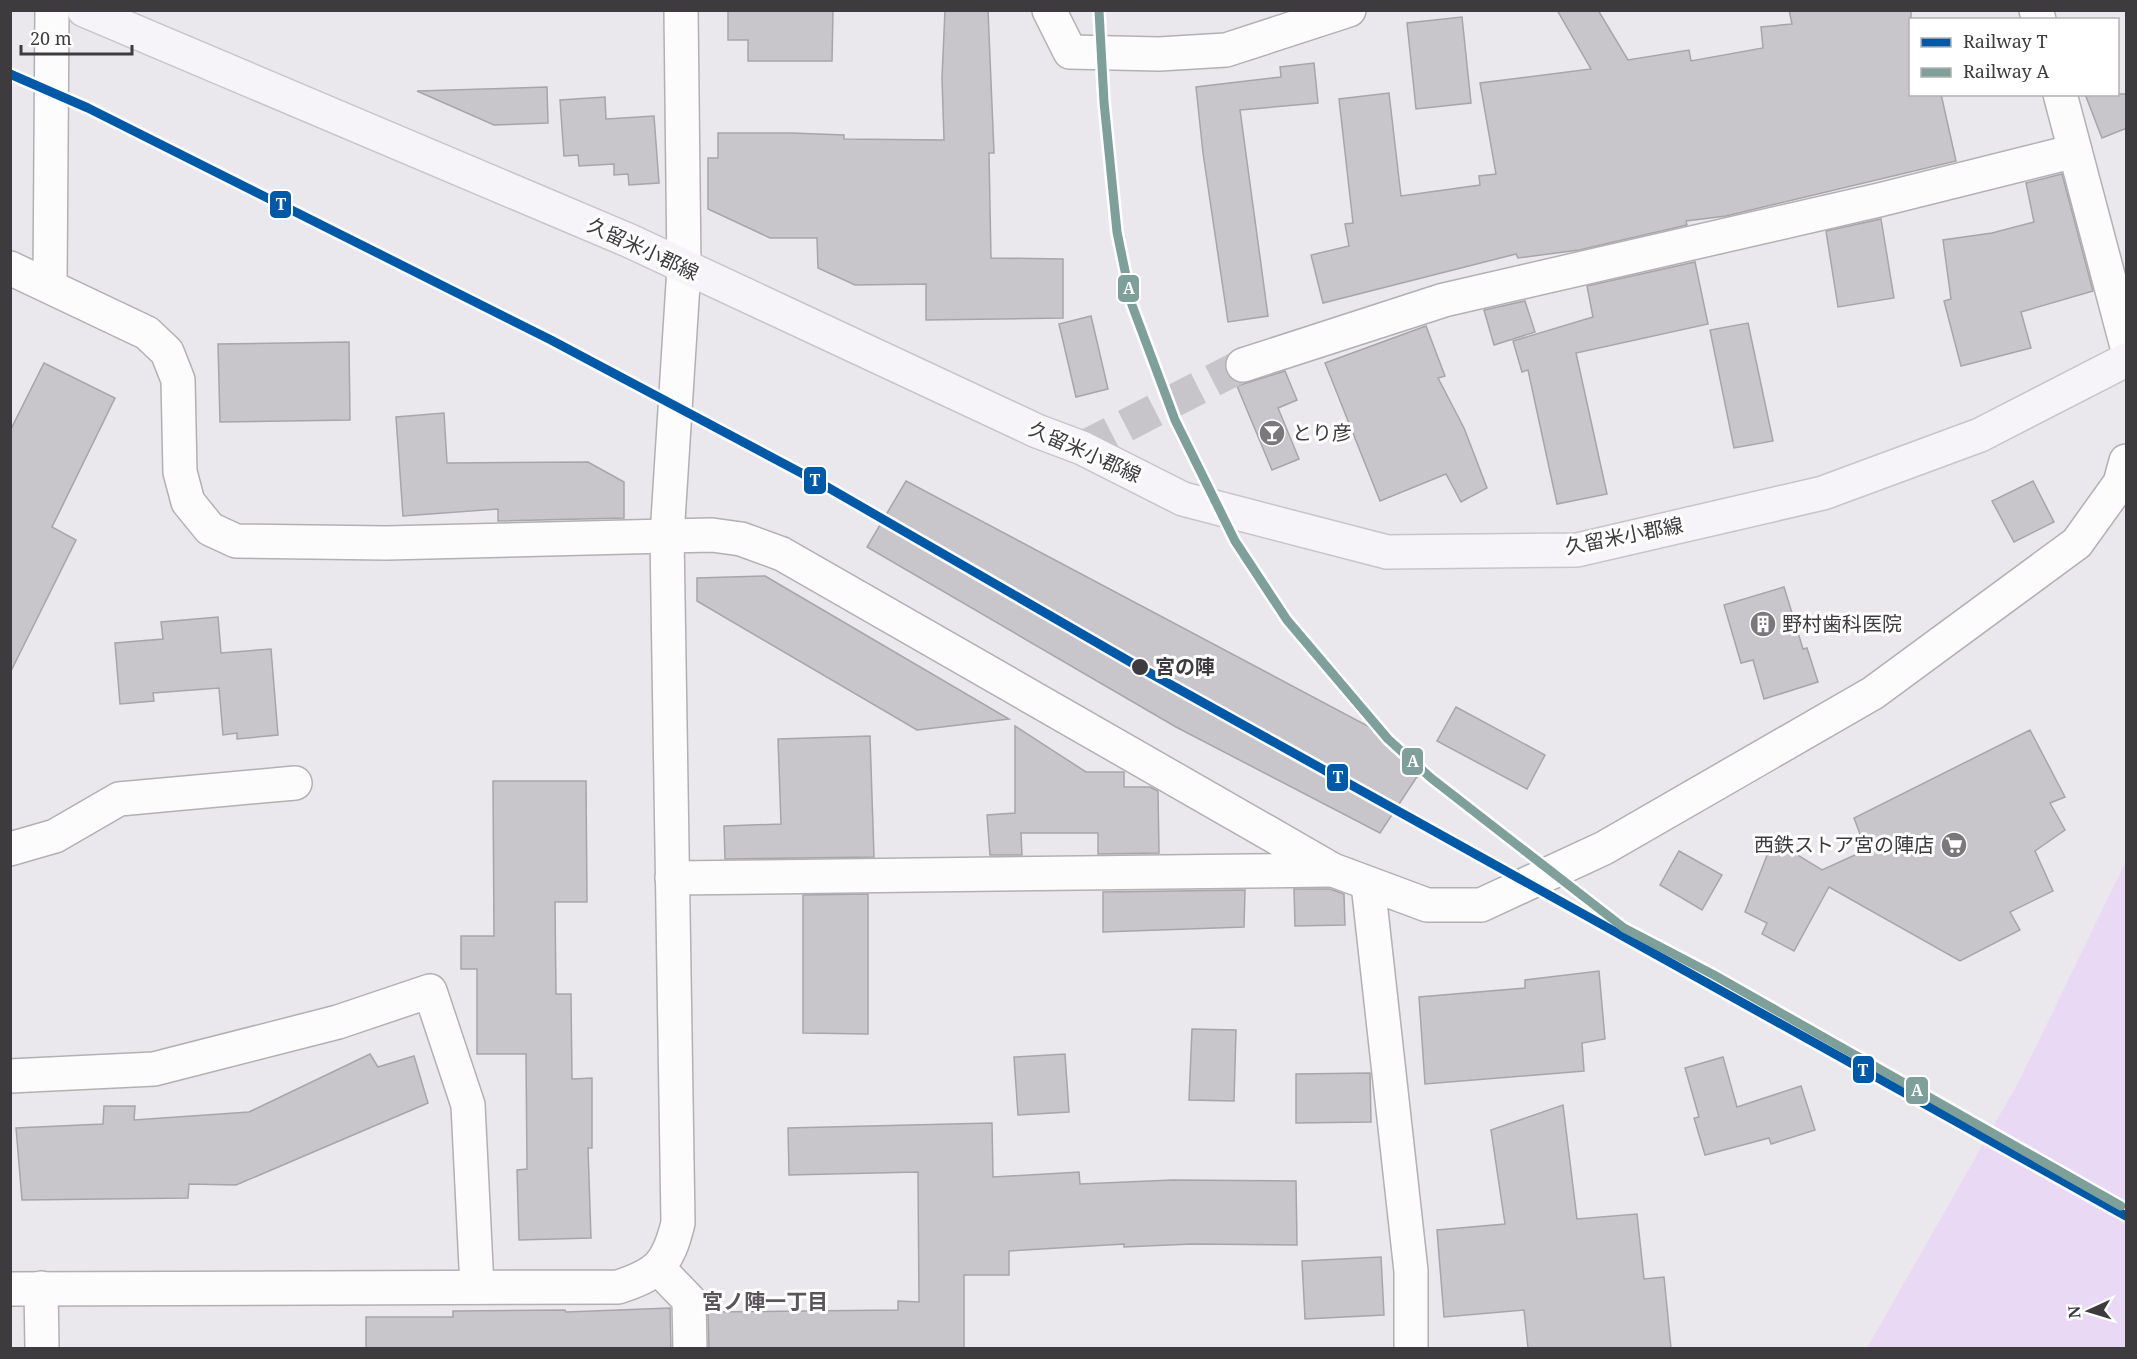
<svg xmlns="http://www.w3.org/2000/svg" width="2137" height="1359" font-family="'Noto Serif','Noto Sans JP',serif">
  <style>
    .green { fill: #ead9f4 }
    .building { fill: #c8c6ca; stroke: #a7a5a9; stroke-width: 1.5 }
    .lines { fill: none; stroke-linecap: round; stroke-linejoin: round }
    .minor-tunnel { stroke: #c8c5ca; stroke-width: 33; stroke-dasharray: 33 16; stroke-linecap: butt }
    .minor-casing { stroke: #b2b0b3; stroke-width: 36 }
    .major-casing { stroke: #c6c5c7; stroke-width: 36 }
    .minor { stroke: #fcfcfc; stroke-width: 33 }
    .major { stroke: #f6f4f8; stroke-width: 33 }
    .rail-1-casing { stroke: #fff; stroke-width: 14 }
    .rail-2-casing { stroke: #fff; stroke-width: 14 }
    .rail-1 { stroke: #0059a6; stroke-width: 9 }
    .rail-2 { stroke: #7fa09a; stroke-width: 9 }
    .stop-dot { fill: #3d3b3e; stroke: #fff; stroke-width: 2 }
    .labels { text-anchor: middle; stroke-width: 6; stroke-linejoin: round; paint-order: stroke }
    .street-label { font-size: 20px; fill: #3d3b3e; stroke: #fff }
    .poi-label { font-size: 20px; fill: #3d3b3e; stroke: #fff; text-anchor: start }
    .stop-label { font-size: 20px; font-weight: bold; fill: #3d3b3e; stroke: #fff; text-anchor: start }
    .neighbourhood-label { font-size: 21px; font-weight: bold; fill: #59555b; stroke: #fff }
    .line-badge { stroke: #fff; stroke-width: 2 }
    .badge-label { font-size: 16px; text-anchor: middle; font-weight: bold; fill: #fff }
  </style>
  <rect width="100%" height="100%" fill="#ebe8ed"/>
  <!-- green -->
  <polygon class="green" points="2126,861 2126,1348 1867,1348 2019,1081"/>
  <!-- building -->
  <g class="building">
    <polygon points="728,10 833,10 832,61 748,61 748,40 728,40"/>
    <polygon points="945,10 988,10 994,153 989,153 991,258 1063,259 1063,318 926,320 926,284 855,285 818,268 817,238 770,238 708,209 708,158 718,158 718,133 791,133 844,135 844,139 944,140 942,78"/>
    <polygon points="1557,10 1598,10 1628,60 1689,50 1691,61 1763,48 1761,27 1792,24 1789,10 1911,10 1911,94 1941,94 1956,161 1726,216 1686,221 1687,225 1579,250 1518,258 1516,254 1323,303 1311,255 1349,246 1345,224 1353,223 1339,99 1389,93 1401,196 1480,185 1479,176 1496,174 1480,83 1591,69"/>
    <polygon points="1462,17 1471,103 1416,109 1407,23"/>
    <polygon points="1314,63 1318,103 1240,110 1268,316 1228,322 1203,153 1196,87 1281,77 1280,67"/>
    <polygon points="547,87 548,123 494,125 417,91"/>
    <polygon points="2085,94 2127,94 2127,128 2102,138"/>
    <polygon points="605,97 606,119 654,116 659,183 629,185 628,174 614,175 614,164 579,166 578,155 564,156 560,100"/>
    <polygon points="2062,174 2093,291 2021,312 2031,348 1961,366 1944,301 1951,299 1943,240 1992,233 2034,222 2026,183"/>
    <polygon points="1881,219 1894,298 1838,307 1826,231"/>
    <polygon points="1695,262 1708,324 1576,353 1607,494 1557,504 1528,370 1522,372 1513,341 1593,317 1587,286"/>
    <polygon points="1525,301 1535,332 1494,345 1484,310"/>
    <polygon points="1091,316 1108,389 1076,397 1059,324"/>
    <polygon points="1748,323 1773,441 1734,448 1710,330"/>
    <polygon points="1426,326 1445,376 1438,378 1464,428 1487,488 1461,502 1446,474 1380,501 1325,363"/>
    <polygon points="349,342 350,420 220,422 218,344"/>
    <polygon points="44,363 115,398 52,527 76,540 10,673 10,431"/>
    <polygon points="1285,371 1297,400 1278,408 1299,459 1272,470 1237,386"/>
    <polygon points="444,413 447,463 588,462 624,482 624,518 498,521 498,509 403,516 396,417"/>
    <polygon points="906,481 1396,741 1422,769 1380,833 1176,727 867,547"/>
    <polygon points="2033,481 2054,522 2014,542 1992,501"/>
    <polygon points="765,576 1009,719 917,730 697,601 697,578"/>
    <polygon points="1784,587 1803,649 1807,648 1818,682 1764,699 1753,660 1741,663 1724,605"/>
    <polygon points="218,617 221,653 271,649 278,735 237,739 237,733 223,735 219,688 153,693 154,701 120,704 115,643 163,639 161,622"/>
    <polygon points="1456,707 1545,755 1527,789 1437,741"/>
    <polygon points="1015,726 1086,772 1124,772 1124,787 1150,787 1158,791 1159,853 1098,854 1098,833 1021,833 1022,855 990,855 987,815 1015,813"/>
    <polygon points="2030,730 2065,797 2050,803 2065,830 2035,851 2053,891 2010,912 2020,930 1960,961 1829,887 1794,951 1762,934 1767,923 1745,912 1773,840 1822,870 1866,850 1854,818"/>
    <polygon points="870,736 874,857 725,859 724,826 781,824 778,739"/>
    <polygon points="493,781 586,781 587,902 555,902 556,994 571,994 572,1079 592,1078 592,1148 588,1148 591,1238 519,1240 517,1170 527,1169 526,1054 477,1054 477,969 461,969 461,936 494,936"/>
    <polygon points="1679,851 1722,875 1702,910 1660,885"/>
    <polygon points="1294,889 1330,889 1344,894 1345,925 1295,926"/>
    <polygon points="1245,890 1244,927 1103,932 1103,892"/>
    <polygon points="868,894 868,1034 803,1033 803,895"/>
    <polygon points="1599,971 1605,1039 1582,1043 1584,1071 1425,1084 1419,997 1525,988 1525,980"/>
    <polygon points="1192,1029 1236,1030 1234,1101 1189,1100"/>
    <polygon points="370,1054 378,1067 414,1056 428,1103 236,1185 189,1184 188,1198 22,1200 16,1128 103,1124 104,1106 135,1106 134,1120 249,1112"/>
    <polygon points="1065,1054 1069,1112 1018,1115 1014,1057"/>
    <polygon points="1723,1057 1737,1107 1801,1086 1815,1130 1771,1144 1769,1138 1705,1155 1694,1118 1699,1117 1685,1068"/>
    <polygon points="1370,1073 1371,1122 1296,1123 1296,1074"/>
    <polygon points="1563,1105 1577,1219 1637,1214 1644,1279 1664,1277 1671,1348 1528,1348 1524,1310 1444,1317 1437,1230 1505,1224 1491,1130"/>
    <polygon points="992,1123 993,1177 1079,1172 1080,1184 1172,1180 1296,1181 1297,1245 1192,1244 1124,1247 1124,1244 1009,1251 1009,1275 964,1275 964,1348 709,1348 708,1312 898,1310 898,1301 919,1302 918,1172 789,1175 788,1128"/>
    <polygon points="1381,1257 1384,1315 1305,1319 1302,1261"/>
    <polygon points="670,1308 671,1348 366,1348 366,1317 453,1317 453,1311 565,1310 566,1312"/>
  </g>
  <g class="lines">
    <!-- minor-tunnel -->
    <polyline class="minor-tunnel" points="1082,448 1243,365"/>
    <defs>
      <g id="minor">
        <polyline points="1049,10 1070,52 1159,54 1226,50 1349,10"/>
        <polyline points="2036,10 2039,20"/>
        <polyline points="2060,94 2126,343"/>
        <polyline points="10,268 147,333 167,352 178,380 180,472 188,502 210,529 236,541 387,543 667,536 712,535 741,539 782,554 1333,870 1427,905 1481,905 1604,848 1873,693 2077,543 2120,483 2126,461"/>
        <polyline points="50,284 52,10"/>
        <polyline points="1243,365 1444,300 1879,200 2075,151"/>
        <polyline points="10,849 55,836 119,799 295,783"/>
        <polyline points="672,878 1330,870"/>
        <polyline points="1368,884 1411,1271 1411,1348"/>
        <polyline points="10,1076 154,1069 338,1022 430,991 468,1105 477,1287"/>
        <polyline points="659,1269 689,1300 690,1348"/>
        <polyline points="41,1288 42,1348"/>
        <path d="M10,1289l608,-2c40,-13 50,-23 60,-64l-11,-687 17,-268 -3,-258"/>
      </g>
      <polyline id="major" points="84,10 630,241 1037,431 1082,448 1183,499 1387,552 1577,550 1823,493 1980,435 2126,360"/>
    </defs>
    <!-- minor casing -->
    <use href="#minor" class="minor-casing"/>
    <!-- major casing -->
    <use href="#major" class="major-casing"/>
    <!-- minor -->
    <use href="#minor" class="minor"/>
    <!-- major -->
    <use href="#major" class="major"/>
    <defs>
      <polyline id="rail-1" points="10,74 88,108 551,340 822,484 1139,667 2126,1216"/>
      <polyline id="rail-2" points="1099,11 1104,102 1117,232 1132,305 1175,420 1235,541 1287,620 1388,739 1431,778 1624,928 1714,975 2121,1206"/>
    </defs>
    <!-- rail-1 casing -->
    <use href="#rail-1" class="rail-1-casing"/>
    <!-- rail-2 casing -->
    <use href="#rail-2" class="rail-2-casing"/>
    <!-- rail-1 -->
    <use href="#rail-1" class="rail-1"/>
    <!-- rail-2 -->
    <use href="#rail-2" class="rail-2"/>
  </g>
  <!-- icons -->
  <defs>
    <symbol id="bar-disc" viewBox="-11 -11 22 22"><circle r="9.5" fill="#7a787b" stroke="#fff"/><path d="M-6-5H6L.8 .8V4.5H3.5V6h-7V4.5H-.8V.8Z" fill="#fff"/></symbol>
    <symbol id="building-disc" viewBox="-11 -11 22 22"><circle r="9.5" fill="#7a787b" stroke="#fff"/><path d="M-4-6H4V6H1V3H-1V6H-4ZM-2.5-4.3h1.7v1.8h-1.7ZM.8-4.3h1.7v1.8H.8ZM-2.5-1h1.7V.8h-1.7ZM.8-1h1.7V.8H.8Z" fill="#fff"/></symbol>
    <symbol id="supermarket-disc" viewBox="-11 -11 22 22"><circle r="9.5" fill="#7a787b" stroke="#fff"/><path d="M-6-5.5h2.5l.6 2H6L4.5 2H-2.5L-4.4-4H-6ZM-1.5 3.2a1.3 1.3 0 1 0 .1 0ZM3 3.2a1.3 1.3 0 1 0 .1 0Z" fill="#fff"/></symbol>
  </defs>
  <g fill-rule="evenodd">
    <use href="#bar-disc" x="1257" y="418" width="30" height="30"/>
    <use href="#building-disc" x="1748" y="609" width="30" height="30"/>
    <use href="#supermarket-disc" x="1939" y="830" width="30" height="30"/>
  </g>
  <!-- markers -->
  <circle class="stop-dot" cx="1140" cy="667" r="9"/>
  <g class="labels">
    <!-- street labels -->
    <g class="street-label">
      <text transform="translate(643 249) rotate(25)" y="7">久留米小郡線</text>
      <text transform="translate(1085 452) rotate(24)" y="7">久留米小郡線</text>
      <text transform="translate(1624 536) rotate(-11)" y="7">久留米小郡線</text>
    </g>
    <!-- poi labels -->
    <g class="poi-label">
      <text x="1292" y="440">とり彦</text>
      <text x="1782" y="631">野村歯科医院</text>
      <text x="1934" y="852" text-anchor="end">西鉄ストア宮の陣店</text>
    </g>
    <!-- stop labels -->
    <g class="stop-label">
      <text x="1155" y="674">宮の陣</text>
    </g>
    <!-- neighbourhood labels -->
    <g class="neighbourhood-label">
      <text x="765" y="1309">宮ノ陣一丁目</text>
    </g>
  </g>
  <g class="line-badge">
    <rect x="269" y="190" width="23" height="29" rx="6" fill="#0059a6"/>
    <rect x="1117" y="274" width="23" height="29" rx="6" fill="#7fa09a"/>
    <rect x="803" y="466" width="24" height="29" rx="6" fill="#0059a6"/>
    <rect x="1401" y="747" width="23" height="29" rx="6" fill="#7fa09a"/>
    <rect x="1326" y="763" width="23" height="29" rx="6" fill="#0059a6"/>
    <rect x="1852" y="1055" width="23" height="29" rx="6" fill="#0059a6"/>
    <rect x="1905" y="1076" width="24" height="29" rx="6" fill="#7fa09a"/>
  </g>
  <g class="badge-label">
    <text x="281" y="210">T</text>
    <text x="1129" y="294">A</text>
    <text x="815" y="486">T</text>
    <text x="1413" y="767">A</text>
    <text x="1338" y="783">T</text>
    <text x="1863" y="1076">T</text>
    <text x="1917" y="1096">A</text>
  </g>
  <!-- border -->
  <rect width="2137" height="1359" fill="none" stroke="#3d3b3e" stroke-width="24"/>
  <!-- legend -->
  <rect x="1909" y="18" width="210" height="78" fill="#ffffff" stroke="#b1b1b2" stroke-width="1.5"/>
  <rect x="1921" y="38" width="30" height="9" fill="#0059a6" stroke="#b1b1b2" stroke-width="1.5"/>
  <text x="1963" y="48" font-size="18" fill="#3d3b3e">Railway T</text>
  <rect x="1921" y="68" width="30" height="9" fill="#7fa09a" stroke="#b1b1b2" stroke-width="1.5"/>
  <text x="1963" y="78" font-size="18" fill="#3d3b3e">Railway A</text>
  <!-- north arrow -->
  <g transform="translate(2089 1311) rotate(266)" stroke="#ffffff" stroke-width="4.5" paint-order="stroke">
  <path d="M0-4.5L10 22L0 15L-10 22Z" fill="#3d3b3e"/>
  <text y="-9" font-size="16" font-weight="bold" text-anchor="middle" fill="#3d3b3e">N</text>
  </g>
  <!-- scale -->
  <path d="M21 45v9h111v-9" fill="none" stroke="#3d3b3e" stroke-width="3"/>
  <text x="30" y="45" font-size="18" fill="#3d3b3e" stroke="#ffffff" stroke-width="4.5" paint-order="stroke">20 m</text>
</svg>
